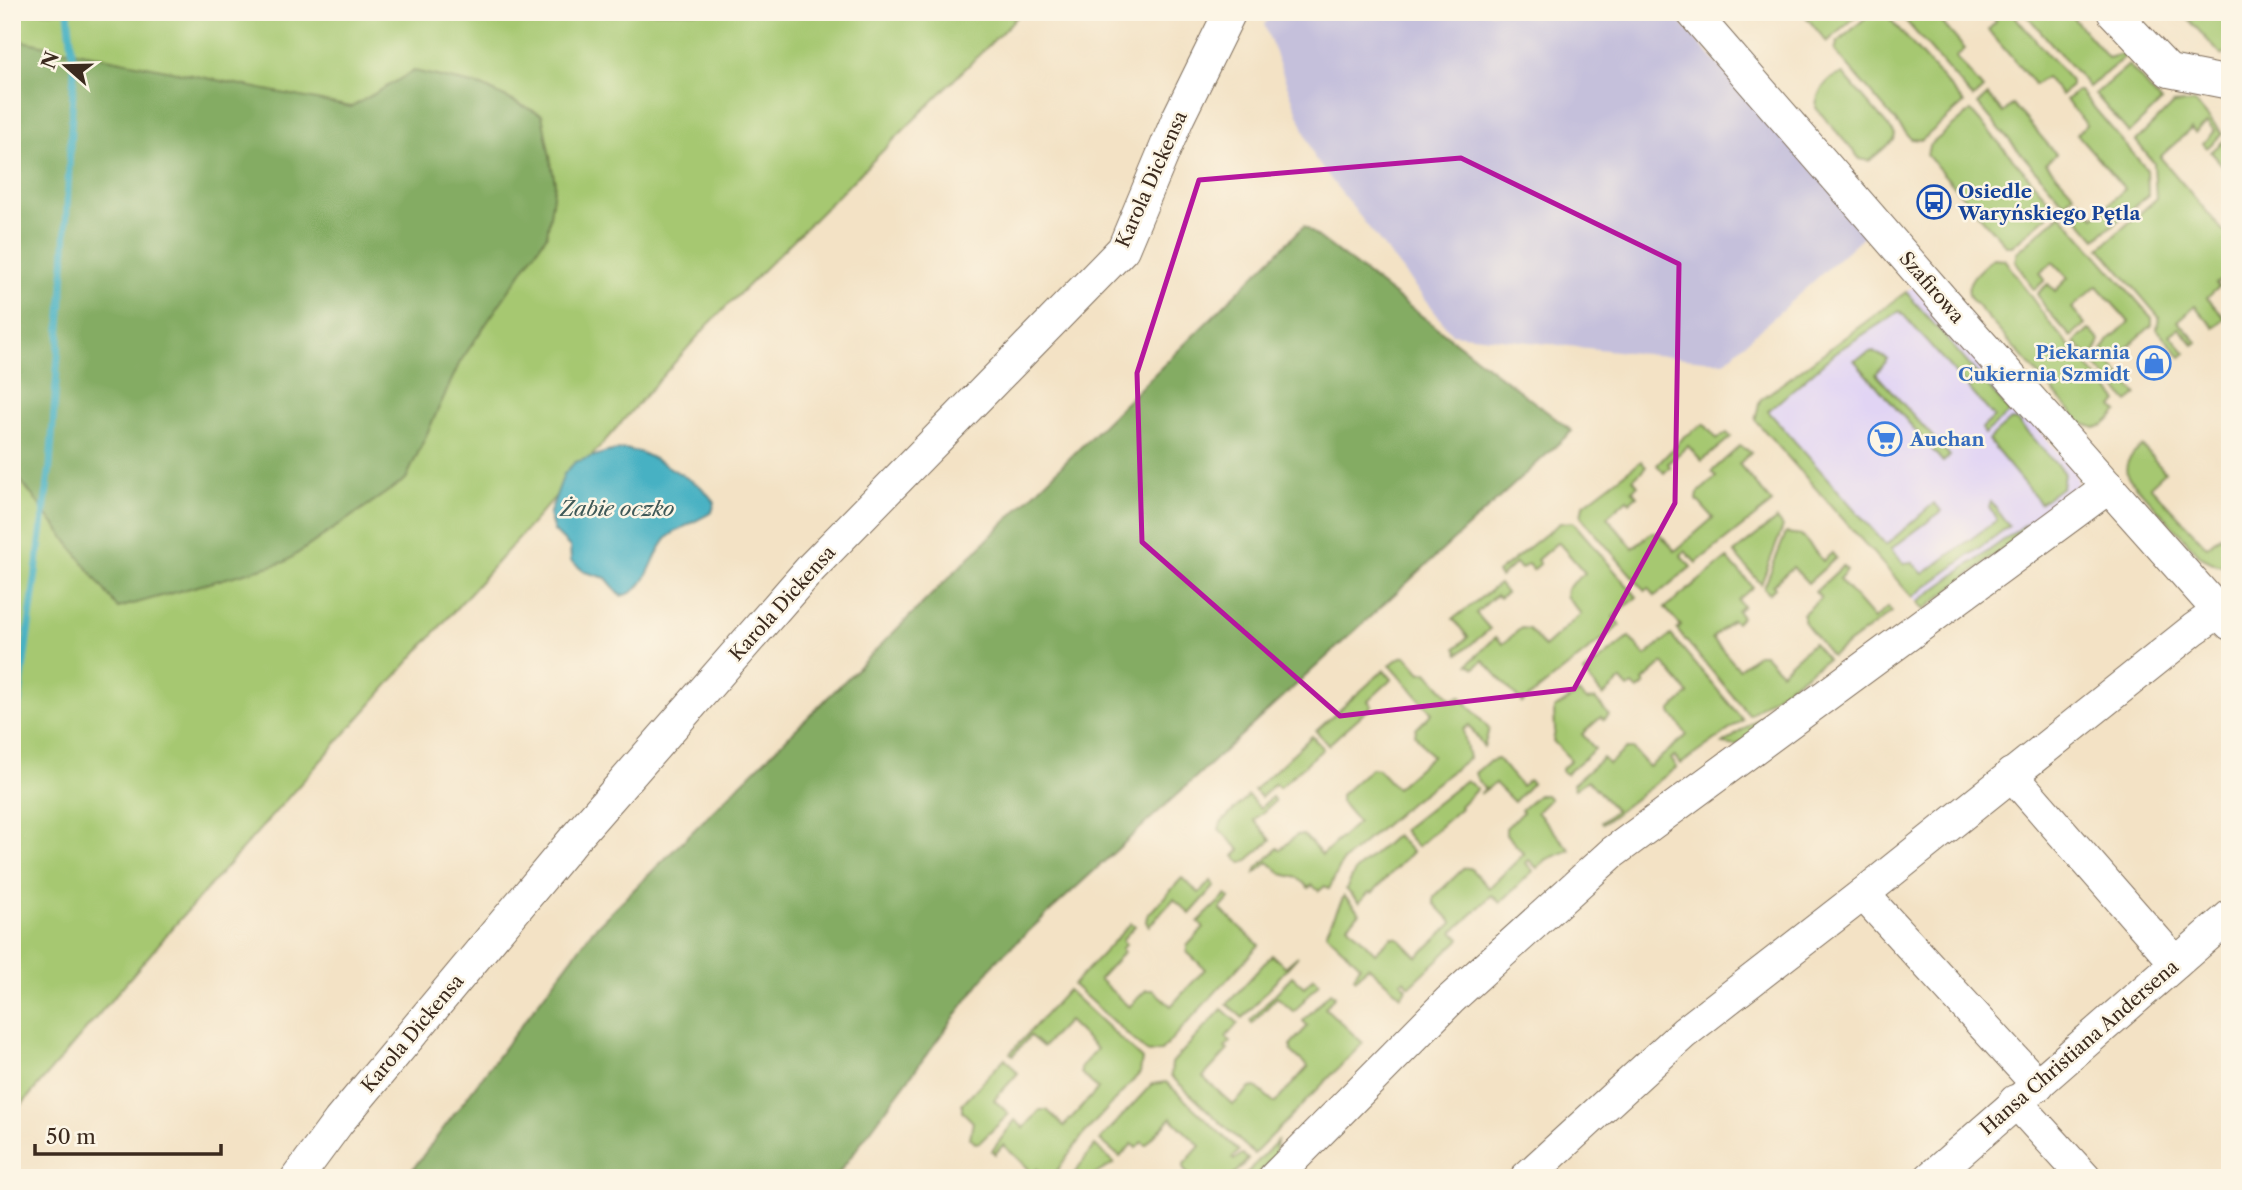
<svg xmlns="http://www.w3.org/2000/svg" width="2242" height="1190" font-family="'Libre Caslon Text',serif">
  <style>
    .built { fill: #e1d4f4 }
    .industrial { fill: #c5c0db }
    .green { fill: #a6c871; stroke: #707948; stroke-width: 2 }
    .forest { fill: #84ac63; stroke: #606b40; stroke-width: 2 }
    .water { fill: #46b1c3; stroke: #406e70; stroke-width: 2 }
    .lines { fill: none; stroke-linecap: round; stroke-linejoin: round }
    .stream { stroke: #46b1c3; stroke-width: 7 }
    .minor-casing { stroke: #7b6a58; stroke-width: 34 }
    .minor { stroke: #fff; stroke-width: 32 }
    .marked { fill: none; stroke: #b5179e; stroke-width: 5; stroke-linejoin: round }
    .labels { text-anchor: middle; stroke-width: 5; stroke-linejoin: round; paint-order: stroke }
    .street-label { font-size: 19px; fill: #3b2a1e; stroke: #fcf5e5 }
    .transit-label { font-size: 19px; font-weight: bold; fill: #164399; stroke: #fcf5e5; text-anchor: start }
    .shop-label { font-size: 19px; font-weight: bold; fill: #366cbe; stroke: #fcf5e5; text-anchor: end }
    .water-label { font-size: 21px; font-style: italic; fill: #3f5958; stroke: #fcf5e5 }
  </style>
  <rect width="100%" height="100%" fill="#fcf5e5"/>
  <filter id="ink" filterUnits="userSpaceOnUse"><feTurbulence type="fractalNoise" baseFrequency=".0143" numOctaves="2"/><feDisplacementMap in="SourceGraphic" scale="14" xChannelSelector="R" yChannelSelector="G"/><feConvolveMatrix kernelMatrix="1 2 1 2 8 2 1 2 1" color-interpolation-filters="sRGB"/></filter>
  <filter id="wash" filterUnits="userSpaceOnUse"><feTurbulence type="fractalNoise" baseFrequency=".00686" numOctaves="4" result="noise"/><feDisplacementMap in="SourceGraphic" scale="28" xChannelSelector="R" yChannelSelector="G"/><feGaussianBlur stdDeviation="1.57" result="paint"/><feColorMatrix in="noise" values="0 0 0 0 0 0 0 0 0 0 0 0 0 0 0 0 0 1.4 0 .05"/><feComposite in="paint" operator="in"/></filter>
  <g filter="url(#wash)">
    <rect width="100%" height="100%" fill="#f3e2c5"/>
    <!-- built -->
    <polygon class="built" points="1913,287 2074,470 2077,482 2074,496 1924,610 1755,420 1760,400"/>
    <!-- industrial -->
    <polygon class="industrial" points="1277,12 1671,12 1868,232 1724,362 1452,334 1315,159 1264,24"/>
    <!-- green -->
    <g class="green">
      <polygon points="12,12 1022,12 707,326 182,917 12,1116"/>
      <polygon points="1802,12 1861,12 1827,42"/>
      <polygon points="1872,12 1884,12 1964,103 1922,140 1911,139 1835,51 1837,43"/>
      <polygon points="1898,12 1933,12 1965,49 1956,57 1983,89 1973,98"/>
      <polygon points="1988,12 2011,12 2071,81 2071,86 2061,95 2046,77 2035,85 1988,30 1996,22"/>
      <polygon points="2024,12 2068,12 2108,58 2126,53 2127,55 2089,87"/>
      <polygon points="2182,12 2199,12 2230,18 2230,50 2222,56"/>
      <polygon points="2129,65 2161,102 2129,133 2095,94"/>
      <path d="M1843,74l52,60 -1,6 -25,21 -9,-2 -44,-51c0,-16 12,-32 27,-34z"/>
      <polygon points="2077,91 2080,91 2147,170 2148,195 2096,239 2069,208 2079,200 2094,217 2125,189 2077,134 2087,125 2066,100"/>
      <polygon points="1988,95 2003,113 2013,104 2056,154 2046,163 2074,194 2064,203 1978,104"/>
      <polygon points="2195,102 2222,134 2207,148 2203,143 2214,131 2207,123 2195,133 2191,129 2160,157 2230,239 2230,285 2223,279 2216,284 2219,287 2207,298 2225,318 2214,328 2195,306 2178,321 2197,342 2194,345 2179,328 2170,335 2186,353 2181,357 2157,329 2159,317 2100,248 2156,199 2154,163 2136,141 2173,104"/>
      <polygon points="1971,111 2056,208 2012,246 2006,246 1927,155 1929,146"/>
      <polygon points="2226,139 2230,144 2230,174 2211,152"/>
      <polygon points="2061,214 2152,318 2152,325 2110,363 2137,395 2128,402 2094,364 2109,340 2129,322 2097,286 2072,308 2085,324 2071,337 2047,310 2037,294 2048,284 2055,291 2068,278 2053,262 2040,273 2045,280 2034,290 2015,261 2017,252"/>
      <path d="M1993,258l11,1 47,66 67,76 -5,6 5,5 -14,13 -9,3 -14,-5 -110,-124c-10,-17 11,-31 22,-41z"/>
      <polygon points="1906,292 2010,412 1984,434 1982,428 1994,417 1900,311 1836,352 1768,411 1886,545 1934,503 1942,511 1891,549 1903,563 1912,562 1923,574 1997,520 1989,507 1991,502 2009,526 1912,597 1755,420 1760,400"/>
      <polygon points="2089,329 2100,341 2091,360 2075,342"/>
      <polygon points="1872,351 1888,359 1876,374 1950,456 1943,462 1854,360"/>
      <polygon points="2011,420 2017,421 2064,473 2062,487 2040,503 1988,440"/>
      <polygon points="1704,424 1717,439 1727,433 1731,437 1702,461 1688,446 1668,463 1670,467 1664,473 1657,465 1684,437"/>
      <polygon points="1740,446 1751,452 1739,464 1772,503 1696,563 1685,551 1681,555 1691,567 1655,596 1649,588 1645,591 1581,517 1583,505 1641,461 1646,467 1633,479 1638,485 1632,490 1637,496 1630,502 1627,499 1607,517 1633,548 1652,532 1659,533 1675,551 1713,518 1697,500 1698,493 1716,477 1711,472"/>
      <path d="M2142,446l23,26 -15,14 57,61 13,-11 10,11v19l-13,-1 -16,-8 -73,-80c-6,-14 4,-22 14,-31z"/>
      <polygon points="1777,519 1783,527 1761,584 1734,553"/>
      <polygon points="1573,522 1637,597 1613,617 1620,625 1522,703 1483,660 1475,668 1468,664 1496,637 1503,644 1521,628 1529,629 1544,647 1581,614 1566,596 1567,588 1585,573 1558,542 1537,560 1540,564 1533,570 1528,564 1521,569 1516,563 1500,577 1497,573 1560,523"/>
      <polygon points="2025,525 2023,533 1924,610 1917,602"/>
      <polygon points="1786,533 1801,535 1823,561 1832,553 1836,558 1808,583 1793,567 1773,585 1775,588 1769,594 1764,588"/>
      <polygon points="1727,558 1753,587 1738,600 1743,606 1737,611 1742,617 1736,623 1732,620 1712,638 1739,669 1758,654 1764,654 1781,672 1813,643 1827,659 1749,715 1677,630 1681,626 1665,608"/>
      <polygon points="1843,566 1847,570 1839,579 1874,619 1888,607 1892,612 1831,656 1803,620 1803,614 1821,598 1815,592"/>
      <polygon points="1499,584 1506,593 1499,598 1496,595 1476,613 1490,629 1459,654 1456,648 1468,637 1453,619"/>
      <polygon points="1671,635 1743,720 1681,764 1674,756 1671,759 1677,767 1602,824 1601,822 1615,810 1588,780 1575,789 1573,784 1603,758 1609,764 1626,749 1633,749 1649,767 1687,735 1671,713 1671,710 1689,694 1663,663 1643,681 1645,684 1638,690 1633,685 1628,688 1621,680 1603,696 1584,673 1629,637 1645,656"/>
      <polygon points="1406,656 1421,673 1427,672 1452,700 1460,696 1489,729 1484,747 1469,725 1463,730 1469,758 1410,803 1343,861 1329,889 1325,886 1319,891 1312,885 1309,888 1298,878 1282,874 1268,862 1255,873 1256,869 1278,848 1280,850 1297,835 1304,835 1322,855 1358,822 1341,802 1341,795 1371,768 1378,769 1396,788 1432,756 1415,735 1416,729 1432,713 1390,665 1399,658"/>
      <polygon points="1384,670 1392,679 1368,701 1372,706 1328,745 1316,731"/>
      <polygon points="1579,693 1587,700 1595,699 1609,715 1604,720 1601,717 1582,734 1595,749 1566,774 1562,772 1562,769 1571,760 1553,741 1555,731 1554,709"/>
      <polygon points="1778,704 1776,717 1736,746 1723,744"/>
      <polygon points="1312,736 1323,749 1279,788 1275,784 1261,797 1254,790"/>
      <polygon points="1498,759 1521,786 1529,780 1532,783 1514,802 1495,783 1480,794 1485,789 1478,781 1475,773 1488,762"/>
      <polygon points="1466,780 1477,789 1460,806 1461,808 1417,847 1403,830"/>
      <polygon points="1538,795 1546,795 1550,799 1537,812 1570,850 1547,859 1537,868 1529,860 1526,863 1533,871 1500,903 1492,895 1453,932 1460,939 1410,986 1404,980 1401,982 1407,988 1401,996 1368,966 1356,979 1354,977 1360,965 1326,933 1344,896 1360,913 1348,925 1375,953 1392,937 1398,938 1417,957 1453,923 1434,903 1434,897 1464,868 1470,868 1489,888 1524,854 1506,834 1506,828 1523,812 1521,810"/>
      <polygon points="1248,796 1260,808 1272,797 1275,801 1254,820 1271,840 1245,862 1241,863 1234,856 1240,850 1219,829 1221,823"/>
      <polygon points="1396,835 1412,852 1372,893 1369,892 1359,903 1346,889 1355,871"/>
      <polygon points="1182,878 1199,893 1211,881 1215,886 1190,914 1174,899 1149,926 1146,922 1147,916"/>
      <polygon points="1226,895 1230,898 1220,909 1259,945 1161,1051 1148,1053 1073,985 1131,923 1135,926 1122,940 1126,944 1121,949 1124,952 1099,979 1129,1007 1146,990 1153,990 1171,1006 1205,969 1187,952 1187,946 1204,928 1198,922"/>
      <polygon points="1272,955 1285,967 1298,956 1243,1018 1227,1004"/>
      <polygon points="1292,976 1304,987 1314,977 1319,983 1294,1012 1277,997 1252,1024 1250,1021"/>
      <polygon points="1068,990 1142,1059 1140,1073 1084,1134 1053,1176 1048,1178 1037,1169 1032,1175 1027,1170 1028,1168 1003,1145 995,1154 992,1151 1015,1120 1024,1128 1040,1110 1047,1110 1064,1126 1098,1089 1081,1073 1081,1067 1097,1049 1068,1021 1043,1047 1030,1036 1013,1055 1010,1053"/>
      <polygon points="1330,992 1335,996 1325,1008 1363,1043 1254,1154 1171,1076 1172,1063 1222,1009 1238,1023 1226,1037 1230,1042 1225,1048 1228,1050 1203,1077 1233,1105 1250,1088 1256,1087 1275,1103 1308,1067 1291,1051 1291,1044 1308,1026 1303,1021"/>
      <polygon points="1005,1058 1018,1073 994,1100 1009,1114 980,1142 975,1143 970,1138 973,1122 962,1111 962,1104"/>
      <polygon points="1166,1082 1239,1151 1232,1158 1234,1160 1242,1154 1248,1159 1231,1178 1192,1178 1184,1170 1184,1164 1200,1146 1171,1118 1146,1145 1142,1142 1136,1148 1132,1144 1120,1157 1100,1140 1152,1084"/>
      <polygon points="1277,1141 1275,1156 1255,1178 1242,1178"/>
      <polygon points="1095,1145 1114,1163 1089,1178 1071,1178"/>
    </g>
    <!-- forest -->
    <g class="forest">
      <polygon points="12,39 351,107 414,71 482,86 542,115 555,183 547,235 460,362 406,479 285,562 118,608 12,469"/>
      <polygon points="1304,226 1572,431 996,961 835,1178 406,1178 593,930"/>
    </g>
    <!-- water -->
    <path class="water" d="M625,449l17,4 20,10 38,23 15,16 -3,10c-11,7 -37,18 -44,25 -18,18 -18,55 -47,59l-15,-18 -21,-6 -14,-11 -1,-14 -16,-16 -5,-16 15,-41 11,-12 32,-10z"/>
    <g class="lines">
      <!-- stream -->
      <polyline class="stream" points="12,754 50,466 63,286 74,71 68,12"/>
    </g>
  </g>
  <g filter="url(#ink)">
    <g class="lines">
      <defs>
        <g id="minor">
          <polyline points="1692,12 1960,320 2230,624"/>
          <polyline points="2113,12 2169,71 2230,83"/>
          <polyline points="2011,774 2176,963"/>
          <polyline points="1863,894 2038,1085"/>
          <polyline points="2015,1101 2085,1178"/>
          <polyline points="297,1178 339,1121 575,838 812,567 1123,249 1178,118 1230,12"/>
          <polyline points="1274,1178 1450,1000 1612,853 2109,487"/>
          <polyline points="1526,1178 1684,1033 1863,894 2194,629 2230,604"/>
          <polyline points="1930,1178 2230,916"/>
        </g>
      </defs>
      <!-- minor casing -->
      <use href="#minor" class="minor-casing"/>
      <!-- minor -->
      <use href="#minor" class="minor"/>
    </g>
  </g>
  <!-- marked area -->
  <path class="marked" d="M1461,158l218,106 -4,239 -101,186 -234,27 -198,-174 -5,-169 62,-193z"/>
  <!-- icons -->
  <defs>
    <symbol id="bus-ring" viewBox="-11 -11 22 22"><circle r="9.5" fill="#fcf5e5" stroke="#1a4fb4" stroke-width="1.5"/><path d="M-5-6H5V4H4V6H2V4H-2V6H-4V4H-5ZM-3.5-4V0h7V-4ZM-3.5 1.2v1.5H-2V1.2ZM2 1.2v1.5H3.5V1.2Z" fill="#1a4fb4"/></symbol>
    <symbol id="shop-ring" viewBox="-11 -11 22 22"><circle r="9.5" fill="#fcf5e5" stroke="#3f7fe0" stroke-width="1.5"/><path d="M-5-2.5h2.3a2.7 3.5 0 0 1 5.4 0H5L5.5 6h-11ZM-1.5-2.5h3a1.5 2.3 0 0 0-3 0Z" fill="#3f7fe0"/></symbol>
    <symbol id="supermarket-ring" viewBox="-11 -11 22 22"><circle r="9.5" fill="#fcf5e5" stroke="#3f7fe0" stroke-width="1.5"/><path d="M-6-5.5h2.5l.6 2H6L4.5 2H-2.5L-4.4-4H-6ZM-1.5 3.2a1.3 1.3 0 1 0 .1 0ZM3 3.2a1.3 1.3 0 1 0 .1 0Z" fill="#3f7fe0"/></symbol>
  </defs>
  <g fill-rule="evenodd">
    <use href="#bus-ring" x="1915" y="183" width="38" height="38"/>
    <use href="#shop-ring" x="2135" y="344" width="38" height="38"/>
    <use href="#supermarket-ring" x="1866" y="420" width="38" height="38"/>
  </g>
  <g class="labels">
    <!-- street labels -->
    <g class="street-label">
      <text transform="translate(1151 179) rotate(-66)" y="7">Karola Dickensa</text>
      <text transform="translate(1932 287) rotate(49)" y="7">Szafirowa</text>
      <text transform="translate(782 603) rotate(-48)" y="7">Karola Dickensa</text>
      <text transform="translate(412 1033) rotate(-50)" y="7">Karola Dickensa</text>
      <text transform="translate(2079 1047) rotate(-41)" y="7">Hansa Christiana Andersena</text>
    </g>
    <!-- transit labels -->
    <g class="transit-label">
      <text x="1958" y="198">Osiedle<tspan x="1958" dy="22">Waryńskiego Pętla</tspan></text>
    </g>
    <!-- shop labels -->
    <g class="shop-label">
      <text x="2130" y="359">Piekarnia<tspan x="2130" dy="22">Cukiernia Szmidt</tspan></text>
      <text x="1910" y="446" text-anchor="start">Auchan</text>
    </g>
    <!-- water labels -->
    <g class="water-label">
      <text x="617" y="516">Żabie oczko</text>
    </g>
  </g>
  <!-- margin -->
  <rect width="2242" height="1190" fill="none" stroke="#fcf5e5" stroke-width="42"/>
  <!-- north arrow -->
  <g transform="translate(66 66) rotate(290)" stroke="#fcf5e5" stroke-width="5" paint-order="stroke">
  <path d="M0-5L12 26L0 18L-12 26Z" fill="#3b2a1e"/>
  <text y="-10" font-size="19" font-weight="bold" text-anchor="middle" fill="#3b2a1e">N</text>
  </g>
  <!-- scale -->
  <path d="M35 1144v10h186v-10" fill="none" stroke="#3b2a1e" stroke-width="3.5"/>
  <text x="46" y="1144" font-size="21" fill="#3b2a1e" stroke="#fcf5e5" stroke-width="5" paint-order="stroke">50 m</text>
</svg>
